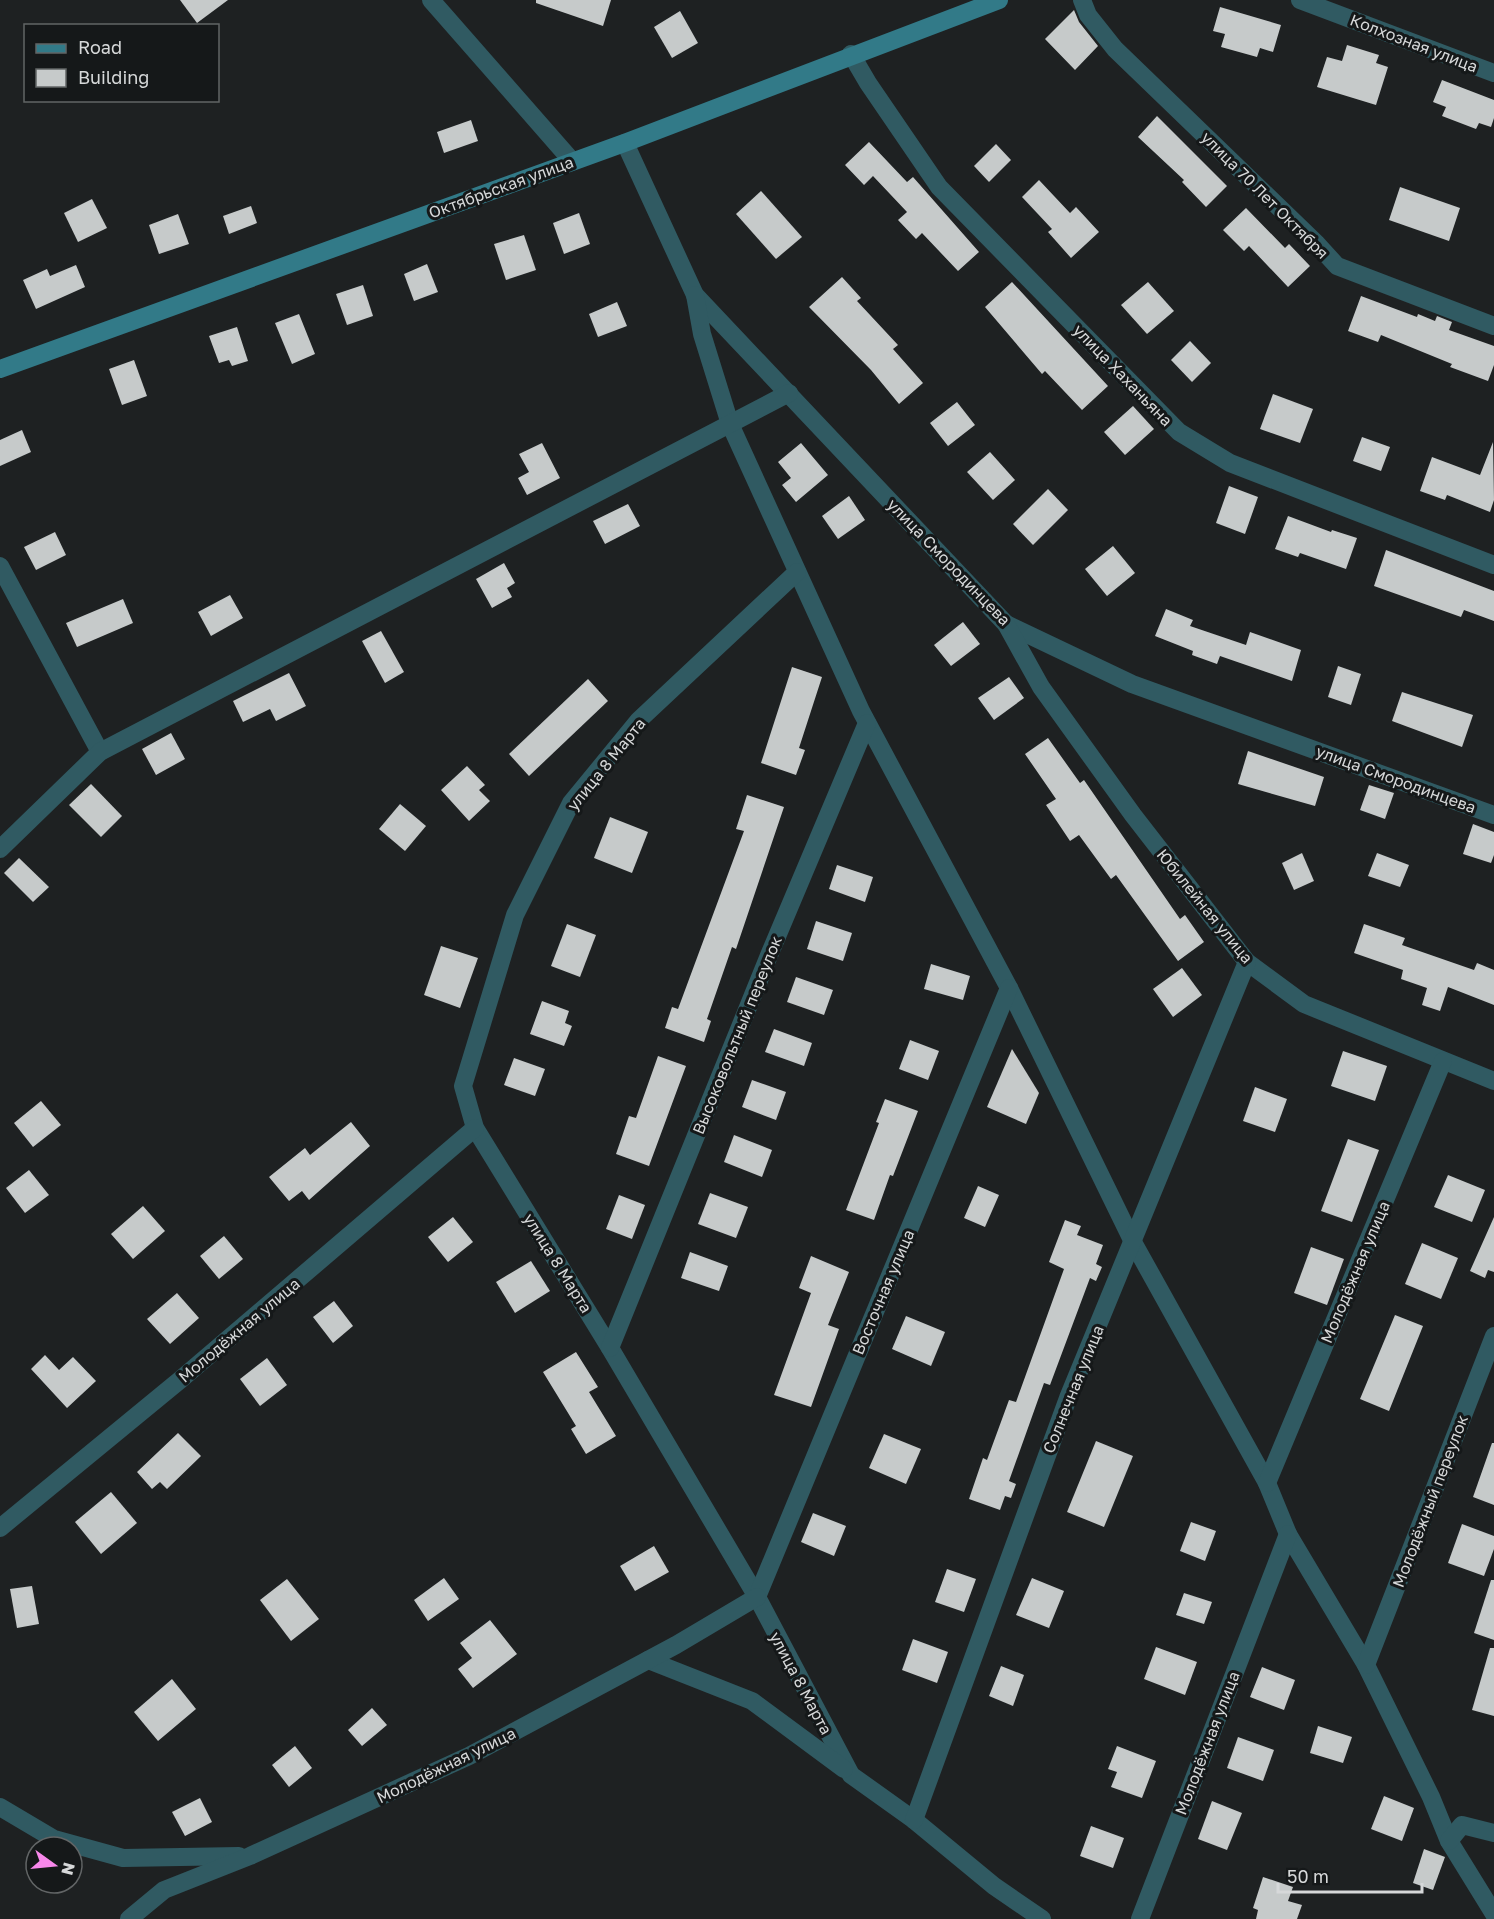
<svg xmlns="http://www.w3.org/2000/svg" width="1494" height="1919" font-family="'Golos Text',sans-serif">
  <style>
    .building { fill: #c6caca }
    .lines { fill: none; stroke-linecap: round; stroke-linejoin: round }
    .street { stroke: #305a62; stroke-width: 18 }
    .secondary { stroke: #327a88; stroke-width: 18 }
    .labels { text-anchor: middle; stroke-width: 6; stroke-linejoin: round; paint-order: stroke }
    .street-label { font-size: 16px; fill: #d6d8d9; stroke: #151819 }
  </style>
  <rect width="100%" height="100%" fill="#1e2122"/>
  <!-- building -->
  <g class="building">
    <polygon points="180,0 228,0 197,23"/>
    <polygon points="536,0 611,0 603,26 536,3"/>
    <polygon points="1220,7 1281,25 1273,52 1260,48 1257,57 1221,47 1225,34 1213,31"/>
    <polygon points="1074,10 1079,22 1098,46 1075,70 1045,39"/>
    <polygon points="680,11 698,43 672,58 654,27"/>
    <polygon points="1347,45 1379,55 1376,63 1388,67 1376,105 1317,87 1327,57 1342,61"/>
    <polygon points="1442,80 1494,100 1494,118 1491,127 1479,123 1476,129 1442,116 1446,107 1433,102"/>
    <polygon points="1157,116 1227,186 1206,207 1182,182 1184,180 1138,137"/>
    <polygon points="471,120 478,141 444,153 437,132"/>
    <polygon points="869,142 907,182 913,177 979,252 958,271 922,233 916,239 898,220 907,212 873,176 864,185 845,165"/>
    <polygon points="996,144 1011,160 989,182 974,166"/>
    <polygon points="1039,180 1070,213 1076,207 1099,232 1071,258 1048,232 1052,229 1022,197"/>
    <polygon points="1400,187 1460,208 1449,241 1389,220"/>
    <polygon points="761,191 802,237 776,259 736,214"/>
    <polygon points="92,199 107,228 78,242 64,213"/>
    <polygon points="251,206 257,223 229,234 223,216"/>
    <polygon points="1246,208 1285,248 1289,244 1310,266 1288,287 1249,246 1244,251 1223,230"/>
    <polygon points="579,213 590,244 564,254 553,223"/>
    <polygon points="178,214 189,244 159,254 149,225"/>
    <polygon points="524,235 536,270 506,280 494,244"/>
    <polygon points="427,264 438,292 414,301 404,274"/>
    <polygon points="76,265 85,287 36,309 23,280 47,269 50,276"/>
    <polygon points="842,277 861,298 857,301 898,345 893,349 923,383 899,404 871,370 809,307"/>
    <polygon points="1012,282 1108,386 1082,410 1045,371 1042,374 985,307"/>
    <polygon points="1148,282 1174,311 1147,334 1121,305"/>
    <polygon points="363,285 373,316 347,325 336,294"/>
    <polygon points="1361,296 1417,317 1418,314 1435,321 1437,316 1452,322 1449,330 1494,346 1494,365 1488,381 1450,367 1452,364 1381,335 1378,342 1348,331"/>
    <polygon points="617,302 627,326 598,337 589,314"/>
    <polygon points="299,314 315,354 292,364 275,323"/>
    <polygon points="237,327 248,361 232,366 229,360 219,363 209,336"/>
    <polygon points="1190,341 1211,363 1192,382 1171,360"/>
    <polygon points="134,360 147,396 122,405 109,369"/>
    <polygon points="1273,394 1313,409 1300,443 1260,429"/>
    <polygon points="957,402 975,425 948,446 930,423"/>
    <polygon points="1133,406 1154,429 1125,455 1104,432"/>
    <polygon points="22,430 31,452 0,466 0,440"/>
    <polygon points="1362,437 1390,447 1381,471 1353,461"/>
    <polygon points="1493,442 1494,500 1490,512 1447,495 1445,500 1420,491 1432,457 1480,475"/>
    <polygon points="542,443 560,478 527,495 518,478 529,472 519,454"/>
    <polygon points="801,443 828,475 796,502 782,485 791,478 778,462"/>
    <polygon points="990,452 1015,480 993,500 967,472"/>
    <polygon points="1229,486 1258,497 1245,534 1216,523"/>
    <polygon points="1048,489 1068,510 1033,545 1013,524"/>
    <polygon points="849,496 865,520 838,539 822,516"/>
    <polygon points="628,504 640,526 605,544 593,521"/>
    <polygon points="1288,516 1331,532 1332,530 1357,538 1346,569 1300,553 1298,557 1275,549"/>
    <polygon points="55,532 66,555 36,570 24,547"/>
    <polygon points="1113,546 1135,573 1107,596 1085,569"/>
    <polygon points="1386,550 1494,591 1494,621 1464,610 1461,617 1374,586"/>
    <polygon points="504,563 515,583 507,588 512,597 492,608 476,579"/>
    <polygon points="230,595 243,618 211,636 198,612"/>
    <polygon points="123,599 133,623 77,647 66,623"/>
    <polygon points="1166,609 1193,620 1190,626 1246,645 1250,632 1301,650 1292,681 1220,656 1217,664 1192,655 1193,651 1155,636"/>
    <polygon points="963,622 980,644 951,666 934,645"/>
    <polygon points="381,631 404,672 385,683 362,641"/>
    <polygon points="1338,666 1361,674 1351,705 1328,697"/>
    <polygon points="792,667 822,677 799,748 805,750 796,775 761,763"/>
    <polygon points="289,673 306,706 276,721 270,709 243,722 233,701"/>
    <polygon points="1009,677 1024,698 994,720 978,698"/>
    <polygon points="588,679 608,701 529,776 509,754"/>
    <polygon points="1402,692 1473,715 1462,747 1392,721"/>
    <polygon points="171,733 185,759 156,775 142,749"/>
    <polygon points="1048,738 1080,783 1084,780 1180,919 1185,915 1204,942 1178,961 1116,875 1111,879 1079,835 1070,841 1046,805 1056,799 1025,754"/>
    <polygon points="1248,751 1324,777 1315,806 1238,784"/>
    <polygon points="467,766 485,785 479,790 490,801 469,821 441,790"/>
    <polygon points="91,784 122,816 101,837 69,805"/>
    <polygon points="1369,785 1394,793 1385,819 1360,810"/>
    <polygon points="747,795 784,807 736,949 732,947 707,1019 711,1021 704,1042 665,1028 672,1007 678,1009 744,831 736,829"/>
    <polygon points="400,804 426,826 405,851 379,829"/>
    <polygon points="610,817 648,832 632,873 594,858"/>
    <polygon points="1473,824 1494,832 1494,855 1491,863 1463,854"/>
    <polygon points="1302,853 1314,881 1294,890 1282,863"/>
    <polygon points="1377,853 1409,865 1400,887 1368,876"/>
    <polygon points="19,858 49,887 33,902 4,873"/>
    <polygon points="837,865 873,877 865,902 829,889"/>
    <polygon points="816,921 852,933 843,961 807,949"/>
    <polygon points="567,924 596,935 580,977 551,966"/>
    <polygon points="1364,924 1405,938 1402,945 1474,970 1477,963 1494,970 1494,1005 1448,987 1440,1011 1422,1005 1427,988 1401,979 1403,970 1354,953"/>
    <polygon points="441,946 478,958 460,1008 424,995"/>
    <polygon points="931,964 970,976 963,1000 924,989"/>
    <polygon points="1182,968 1202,995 1173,1017 1153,989"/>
    <polygon points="796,977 833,990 824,1015 787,1002"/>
    <polygon points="542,1001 569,1011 565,1023 572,1026 564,1046 530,1034"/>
    <polygon points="774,1029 812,1043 804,1066 765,1052"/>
    <polygon points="910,1040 939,1051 928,1080 899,1069"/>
    <polygon points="1012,1049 1039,1093 1026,1124 987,1107"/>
    <polygon points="1343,1051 1387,1066 1375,1101 1331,1086"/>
    <polygon points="658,1056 686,1066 649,1166 616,1154 629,1116 636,1118"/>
    <polygon points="514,1058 545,1069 535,1096 504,1085"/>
    <polygon points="752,1080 786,1092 776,1120 742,1107"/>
    <polygon points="1255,1087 1287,1099 1275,1132 1243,1121"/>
    <polygon points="885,1099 918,1111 893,1176 890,1175 874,1220 846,1210 879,1123 876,1122"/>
    <polygon points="41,1101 61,1125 33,1147 14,1123"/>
    <polygon points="351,1122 370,1146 309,1200 302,1191 289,1201 269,1177 305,1148 310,1155"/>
    <polygon points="734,1135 772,1150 762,1177 724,1162"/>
    <polygon points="1348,1139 1379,1150 1352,1222 1321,1211"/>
    <polygon points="29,1170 49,1195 25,1213 6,1188"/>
    <polygon points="1448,1175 1485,1190 1472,1222 1434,1207"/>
    <polygon points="978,1186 999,1195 985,1227 964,1218"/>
    <polygon points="710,1193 748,1207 736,1238 698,1224"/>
    <polygon points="619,1195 645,1205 632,1239 606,1229"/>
    <polygon points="143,1206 165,1231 133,1259 111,1234"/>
    <polygon points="453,1217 473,1242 448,1262 428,1237"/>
    <polygon points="1494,1217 1494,1272 1488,1270 1485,1278 1470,1271"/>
    <polygon points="1065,1220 1081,1226 1077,1235 1103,1245 1096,1264 1102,1267 1096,1281 1090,1278 1050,1385 1044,1383 1009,1481 1016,1484 1011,1498 1005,1496 1000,1510 969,1499 983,1458 987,1460 1009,1400 1016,1402 1064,1269 1049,1262"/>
    <polygon points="224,1236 243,1259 219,1279 200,1256"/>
    <polygon points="1422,1243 1458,1258 1441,1299 1405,1284"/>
    <polygon points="1311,1247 1344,1259 1327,1305 1294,1293"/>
    <polygon points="690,1252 728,1266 719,1291 681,1278"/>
    <polygon points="811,1256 849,1272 828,1325 839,1329 811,1407 774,1395 811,1293 799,1288"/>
    <polygon points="531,1261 550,1291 515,1313 496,1282"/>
    <polygon points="177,1293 199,1318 170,1344 147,1319"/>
    <polygon points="334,1301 353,1326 333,1343 313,1317"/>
    <polygon points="1395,1315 1423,1326 1389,1411 1360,1399"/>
    <polygon points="906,1316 945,1332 931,1366 892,1349"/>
    <polygon points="576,1352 598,1387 589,1392 616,1436 586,1454 571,1429 576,1426 543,1372"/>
    <polygon points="45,1355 59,1370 73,1357 96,1381 67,1408 31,1369"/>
    <polygon points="267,1358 287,1385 260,1406 240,1379"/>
    <polygon points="178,1433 201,1456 167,1489 160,1482 152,1489 137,1472"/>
    <polygon points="884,1434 921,1449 906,1484 869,1468"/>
    <polygon points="1096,1441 1133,1456 1104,1527 1067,1512"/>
    <polygon points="1492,1443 1494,1443 1494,1505 1473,1497"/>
    <polygon points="111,1492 137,1523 101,1554 75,1522"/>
    <polygon points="813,1513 846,1526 834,1556 801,1542"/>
    <polygon points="1191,1522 1216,1531 1205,1561 1180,1551"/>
    <polygon points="1462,1524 1494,1536 1494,1549 1484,1576 1448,1563"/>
    <polygon points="654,1546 669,1572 635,1591 620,1566"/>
    <polygon points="947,1569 976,1579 964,1612 935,1602"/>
    <polygon points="444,1578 459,1599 428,1621 414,1600"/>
    <polygon points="1032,1578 1064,1591 1049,1628 1016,1615"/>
    <polygon points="287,1579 319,1619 291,1641 260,1600"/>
    <polygon points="1491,1580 1494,1580 1494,1640 1474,1633"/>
    <polygon points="32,1586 39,1624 17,1628 10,1589"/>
    <polygon points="1184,1593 1212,1602 1204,1624 1176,1615"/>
    <polygon points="490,1620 517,1654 473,1688 458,1669 472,1658 460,1643"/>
    <polygon points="913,1639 948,1652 937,1683 902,1670"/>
    <polygon points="1156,1647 1197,1662 1185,1695 1144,1679"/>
    <polygon points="1490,1648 1494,1648 1494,1716 1472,1710"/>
    <polygon points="1001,1666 1024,1675 1013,1706 989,1696"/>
    <polygon points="1262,1667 1295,1680 1284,1710 1250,1697"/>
    <polygon points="172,1679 196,1709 158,1741 134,1712"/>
    <polygon points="372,1708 387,1725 362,1746 348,1730"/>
    <polygon points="1318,1726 1352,1737 1343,1763 1310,1753"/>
    <polygon points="1238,1737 1274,1750 1263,1781 1227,1768"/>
    <polygon points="295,1746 312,1768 289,1787 272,1765"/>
    <polygon points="1117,1746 1156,1761 1142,1798 1111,1787 1117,1772 1108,1769"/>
    <polygon points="1384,1796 1414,1808 1402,1841 1371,1829"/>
    <polygon points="200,1798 212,1822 185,1836 172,1812"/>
    <polygon points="1212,1801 1242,1813 1227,1850 1198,1839"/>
    <polygon points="1091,1826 1124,1838 1113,1868 1080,1856"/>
    <polygon points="1424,1849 1445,1857 1433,1890 1413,1883"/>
    <polygon points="1263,1877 1293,1887 1288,1901 1302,1905 1297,1919 1256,1919 1258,1910 1253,1908"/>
  </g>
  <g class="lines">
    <!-- street -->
    <g class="street">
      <polyline points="431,0 572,161"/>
      <polyline points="1082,0 1088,15 1115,49 1317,244 1337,266 1494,326"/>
      <polyline points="1300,0 1494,73"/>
      <polyline points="851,54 868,83 939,187 1179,432 1230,463 1494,565"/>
      <polyline points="625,143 695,295 1006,624 1132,684 1494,815"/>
      <polyline points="695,295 702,334 730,424 861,711 1009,988 1133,1242 1267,1483 1288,1534 1366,1665 1431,1797 1449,1841 1494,1914"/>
      <polyline points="0,566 100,752"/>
      <polyline points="797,572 639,720 571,803 515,915 463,1086 475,1128 610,1348 757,1597 851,1775 914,1820 994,1886 1042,1919"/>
      <polyline points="1006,624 1041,687 1133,815 1247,962 1304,1004 1494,1081"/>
      <polyline points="0,849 100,752 789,393"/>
      <polyline points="610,1348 770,953 867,723"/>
      <polyline points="1267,1483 1443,1061"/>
      <polyline points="0,1528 180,1380 475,1128"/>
      <polyline points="757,1597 1009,988"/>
      <polyline points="648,1660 752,1701 844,1769"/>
      <polyline points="1366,1665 1494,1336"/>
      <polyline points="0,1807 54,1839 123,1858 239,1856"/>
      <polyline points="914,1820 1068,1398 1247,962"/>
      <polyline points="1449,1841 1462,1825 1494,1833"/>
      <polyline points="129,1919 164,1890 250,1856 469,1756 676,1645 757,1597"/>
      <polyline points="1140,1919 1288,1534"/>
    </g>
    <!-- secondary -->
    <polyline class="secondary" points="0,369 627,142 999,0"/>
  </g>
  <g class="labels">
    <!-- street labels -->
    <g class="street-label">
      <text transform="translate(1414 43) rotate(21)" y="6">Колхозная улица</text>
      <text transform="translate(501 187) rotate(-20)" y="6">Октябрьская улица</text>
      <text transform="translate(1265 195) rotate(45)" y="6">улица 70 Лет Октября</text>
      <text transform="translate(1123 375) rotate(46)" y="6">улица Хаханьяна</text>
      <text transform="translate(949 562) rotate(46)" y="6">улица Смородинцева</text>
      <text transform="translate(606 764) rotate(-51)" y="6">улица 8 Марта</text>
      <text transform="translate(1396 779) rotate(20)" y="6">улица Смородинцева</text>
      <text transform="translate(1205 906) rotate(51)" y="6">Юбилейная улица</text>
      <text transform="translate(737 1035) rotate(-68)" y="6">Высоковольтный переулок</text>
      <text transform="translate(558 1263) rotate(58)" y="6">улица 8 Марта</text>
      <text transform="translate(1355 1272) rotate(-67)" y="6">Молодёжная улица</text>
      <text transform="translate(883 1292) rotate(-67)" y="6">Восточная улица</text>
      <text transform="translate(239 1330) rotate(-40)" y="6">Молодёжная улица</text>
      <text transform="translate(1073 1389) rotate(-68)" y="6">Солнечная улица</text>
      <text transform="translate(1430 1501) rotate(-69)" y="6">Молодёжный переулок</text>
      <text transform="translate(801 1683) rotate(62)" y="6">улица 8 Марта</text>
      <text transform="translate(1207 1743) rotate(-69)" y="6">Молодёжная улица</text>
      <text transform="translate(446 1765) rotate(-26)" y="6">Молодёжная улица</text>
    </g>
  </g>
  <!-- legend -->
  <rect x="24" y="24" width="195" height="78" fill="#151819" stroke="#626566" stroke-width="1.5"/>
  <rect x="36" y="44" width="30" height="9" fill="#327a88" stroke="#626566" stroke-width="1.5"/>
  <text x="78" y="54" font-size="18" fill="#d6d8d9">Road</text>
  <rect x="36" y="69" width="30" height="18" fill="#c6caca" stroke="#626566" stroke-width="1.5"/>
  <text x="78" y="84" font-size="18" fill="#d6d8d9">Building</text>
  <!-- north arrow -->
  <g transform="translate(54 1865) rotate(105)"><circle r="28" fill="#151819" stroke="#626566" stroke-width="1.5"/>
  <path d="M0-4.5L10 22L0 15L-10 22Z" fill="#f888eb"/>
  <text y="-9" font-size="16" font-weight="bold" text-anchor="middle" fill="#d6d8d9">N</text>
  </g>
  <!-- scale -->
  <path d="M1278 1883v9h144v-9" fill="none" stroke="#d6d8d9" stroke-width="3"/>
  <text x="1287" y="1883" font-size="18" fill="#d6d8d9" stroke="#151819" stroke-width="4.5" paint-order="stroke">50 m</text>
</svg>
